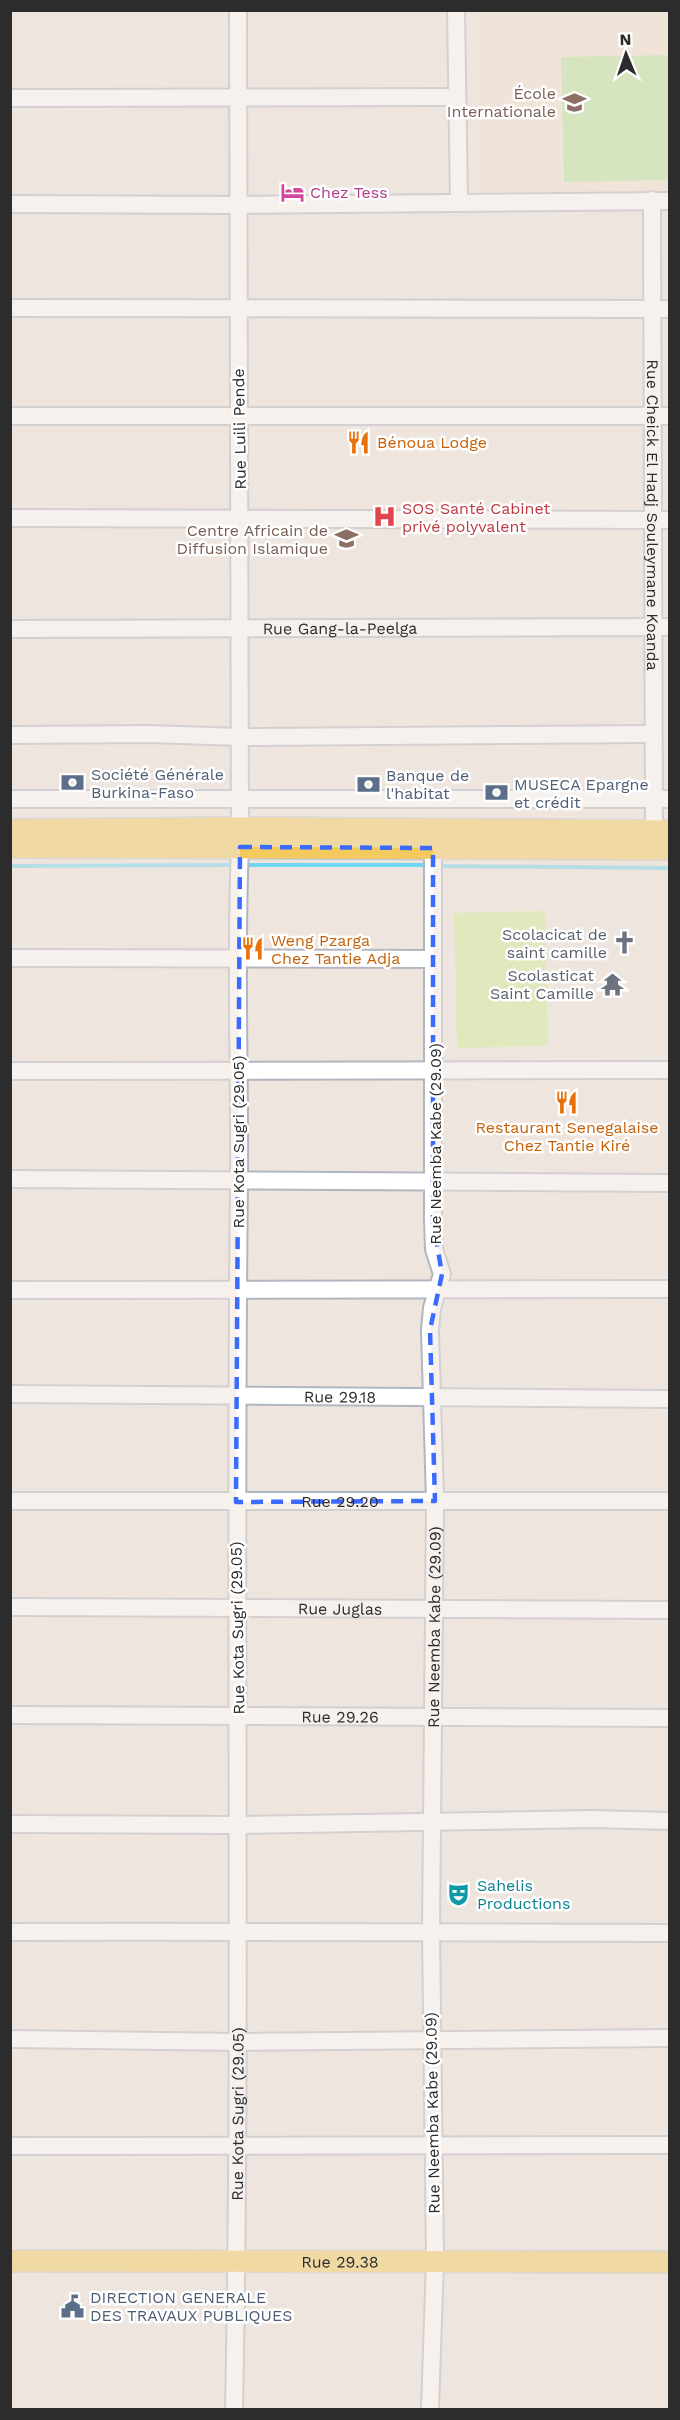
<svg xmlns="http://www.w3.org/2000/svg" width="680" height="2420" font-family="'Work Sans',sans-serif">
  <style>
    .education { fill: #f0e3ce }
    .green { fill: #b8e59a }
    .pitch { fill: #cced96 }
    .lines { fill: none; stroke-linecap: round; stroke-linejoin: round }
    .stream { stroke: #70d6f2; stroke-width: 4 }
    .minor-casing { stroke: #b2b6c0; stroke-width: 20 }
    .major-casing { stroke: #c8c8c8; stroke-width: 24 }
    .minor { stroke: #fff; stroke-width: 16 }
    .major { stroke: #f4c95d; stroke-width: 21 }
    .marked { fill: none; stroke: #3b6afe; stroke-width: 4.5; stroke-dasharray: 12 8; stroke-linejoin: round }
    .labels { text-anchor: middle; stroke-width: 5; stroke-linejoin: round; paint-order: stroke }
    .education-label { font-size: 16px; fill: #785e54; stroke: #fff; text-anchor: end }
    .hotel-label { font-size: 16px; fill: #b23c85; stroke: #fff; text-anchor: start }
    .street-label { font-size: 16px; fill: #2c2c2c; stroke: #fff }
    .food-label { font-size: 16px; fill: #c56008; stroke: #fff; text-anchor: start }
    .health-label { font-size: 16px; fill: #be3a42; stroke: #fff; text-anchor: start }
    .service-label { font-size: 16px; fill: #4e5e75; stroke: #fff; text-anchor: start }
    .worship-label { font-size: 16px; fill: #5b616d; stroke: #fff; text-anchor: end }
    .culture-label { font-size: 16px; fill: #0d838f; stroke: #fff; text-anchor: start }
  </style>
  <rect width="100%" height="100%" fill="#eee6de"/>
  <!-- education -->
  <polygon class="education" points="477,11 669,11 669,194 480,195"/>
  <!-- green -->
  <polygon class="green" points="669,55 669,180 564,182 561,57"/>
  <!-- pitch -->
  <polygon class="pitch" points="545,911 548,1046 457,1048 454,913"/>
  <g class="lines">
    <!-- stream -->
    <g class="stream">
      <polyline points="244,865 429,865"/>
      <polyline points="10,866 234,865"/>
      <polyline points="436,866 670,868"/>
    </g>
    <defs>
      <g id="minor">
        <polyline points="456,10 459,202"/>
        <polyline points="10,98 457,97"/>
        <path id="s1" d="M652,200c2,211 0,420 2,631"/>
        <polyline points="10,204 238,205 670,201"/>
        <polyline points="10,308 670,309"/>
        <polyline points="10,416 670,416"/>
        <polyline points="10,518 670,520"/>
        <path id="s2" d="M10,629l660,-2"/>
        <polyline points="10,735 150,734 239,737 653,734"/>
        <polyline points="10,799 670,799"/>
        <polyline points="10,958 433,959"/>
        <polyline points="10,1071 670,1070"/>
        <polyline points="10,1179 670,1183"/>
        <polyline points="10,1290 670,1289"/>
        <path id="s3" d="M10,1394l660,5"/>
        <path id="s4" d="M10,1501h660"/>
        <path id="s5" d="M10,1607l660,3"/>
        <path id="s6" d="M10,1715l660,3"/>
        <polyline points="10,1824 238,1825 592,1819 670,1821"/>
        <path d="M10,1932c220,-1 440,1 660,1"/>
        <polyline points="10,2039 239,2042 670,2038"/>
        <polyline points="10,2146 670,2145"/>
        <path id="s7" d="M234,2410c8,-409 0,-817 5,-1226 1,-113 -4,-225 1,-337l-2,-837"/>
        <path id="s8" d="M430,2410l5,-149 -4,-331 4,-429 -5,-171 2,-22 10,-34 -8,-25 -1,-28v-373"/>
      </g>
      <g id="major">
        <polyline points="10,830 240,828 670,831"/>
        <polyline points="10,847 670,849"/>
        <path id="s9" d="M10,2261l660,1"/>
      </g>
    </defs>
    <!-- minor casing -->
    <use href="#minor" class="minor-casing"/>
    <!-- major casing -->
    <use href="#major" class="major-casing"/>
    <!-- minor -->
    <use href="#minor" class="minor"/>
    <!-- major -->
    <use href="#major" class="major"/>
  </g>
  <!-- marked area -->
  <path d="M0 0H680V2420H0ZM240,847l193,1v373l9,53 -12,56 5,171 -199,1z" fill="#eee6de" fill-opacity=".55" fill-rule="evenodd"/>
  <path class="marked" d="M240,847l193,1v373l9,53 -12,56 5,171 -199,1z"/>
  <!-- icons -->
  <defs>
    <symbol id="school-bare" viewBox="-9 -9 18 18"><path d="M0-5L7-2L0 1L-7-2ZM-4 1L0 2.5L4 1V4Q0 6-4 4Z" fill="#8d6e63" stroke="#fff" stroke-width="2.5" paint-order="stroke"/></symbol>
    <symbol id="hotel-bare" viewBox="-9 -9 18 18"><path d="M-6-4.5h1.5V1H6V5H4.5V3h-9V5H-6ZM-4 0a1.8 1.8 0 1 1 3.6 0ZM.5 0V-2.5h3Q6-2.5 6 0Z" fill="#d1479c" stroke="#fff" stroke-width="2.5" paint-order="stroke"/></symbol>
    <symbol id="restaurant-bare" viewBox="-9 -9 18 18"><path d="M-5-6h1v4h1v-4h1v4h1v-4h1v5L-1.5 .5V6h-2V.5L-5-1ZM5-6V6H3V1.5H1.5Q1.5-4 5-6Z" fill="#e8710a" stroke="#fff" stroke-width="2.5" paint-order="stroke"/></symbol>
    <symbol id="hospital-bare" viewBox="-9 -9 18 18"><path d="M-5-5h3v3.5h4V-5h3V5h-3V1.5h-4V5h-3Z" fill="#e0444e" stroke="#fff" stroke-width="2.5" paint-order="stroke"/></symbol>
    <symbol id="bank-bare" viewBox="-9 -9 18 18"><path d="M-6-4H6V4H-6ZM0-2.3a2.3 2.3 0 1 0 0 4.6a2.3 2.3 0 1 0 0-4.6Z" fill="#5c6f8a" stroke="#fff" stroke-width="2.5" paint-order="stroke"/></symbol>
    <symbol id="church-bare" viewBox="-9 -9 18 18"><path d="M-1.2-6h2.4v3.5h3.3v2.4h-3.3V6h-2.4V-.1h-3.3v-2.4h3.3Z" fill="#6b7280" stroke="#fff" stroke-width="2.5" paint-order="stroke"/></symbol>
    <symbol id="temple-bare" viewBox="-9 -9 18 18"><path d="M0-6L5-2H3V0L6.5 2.5H4V6H1.5V3h-3V6H-4V2.5H-6.5L-3 0V-2H-5Z" fill="#6b7280" stroke="#fff" stroke-width="2.5" paint-order="stroke"/></symbol>
    <symbol id="theatre-bare" viewBox="-9 -9 18 18"><path d="M-5-5.5Q0-4 5-5.5V0Q5 5 0 6Q-5 5-5 0ZM-3.3-2.5H-1v1.5H-3.3ZM1-2.5H3.3v1.5H1ZM-2.8 1Q0 5.5 2.8 1Z" fill="#0f9aa8" stroke="#fff" stroke-width="2.5" paint-order="stroke"/></symbol>
    <symbol id="civic-bare" viewBox="-9 -9 18 18"><path d="M-.6-6.5H3V-4.5H.6V-3L4-1V1h2V6H-6V1h2V-1L-.6-3ZM-1.2 2.5V6h2.4V2.5Z" fill="#5c6f8a" stroke="#fff" stroke-width="2.5" paint-order="stroke"/></symbol>
  </defs>
  <g fill-rule="evenodd">
    <use href="#school-bare" x="558" y="86" width="33" height="33"/>
    <use href="#hotel-bare" x="276" y="176" width="33" height="33"/>
    <use href="#restaurant-bare" x="342" y="426" width="33" height="33"/>
    <use href="#hospital-bare" x="368" y="500" width="33" height="33"/>
    <use href="#school-bare" x="330" y="522" width="33" height="33"/>
    <use href="#bank-bare" x="56" y="766" width="33" height="33"/>
    <use href="#bank-bare" x="352" y="768" width="33" height="33"/>
    <use href="#bank-bare" x="480" y="776" width="33" height="33"/>
    <use href="#church-bare" x="608" y="926" width="33" height="33"/>
    <use href="#restaurant-bare" x="236" y="932" width="33" height="33"/>
    <use href="#temple-bare" x="596" y="968" width="33" height="33"/>
    <use href="#restaurant-bare" x="550" y="1086" width="33" height="33"/>
    <use href="#theatre-bare" x="442" y="1878" width="33" height="33"/>
    <use href="#civic-bare" x="56" y="2290" width="33" height="33"/>
  </g>
  <g class="labels">
    <!-- education labels -->
    <g class="education-label">
      <text x="556" y="99">École<tspan x="556" dy="18">Internationale</tspan></text>
      <text x="328" y="536">Centre Africain de<tspan x="328" dy="18">Diffusion Islamique</tspan></text>
    </g>
    <!-- hotel labels -->
    <g class="hotel-label">
      <text x="310" y="198">Chez Tess</text>
    </g>
    <!-- street labels -->
    <g class="street-label">
      <text transform="translate(239 429) rotate(-91)" y="6">Rue Luili Pende</text>
      <text dy="6" stroke="none"><textPath href="#s1" startOffset="315">Rue Cheick El Hadj Souleymane Koanda</textPath></text>
      <text dy="6" stroke="none"><textPath href="#s2" startOffset="330">Rue Gang-la-Peelga</textPath></text>
      <text transform="translate(238 1142) rotate(-90)" y="6">Rue Kota Sugri (29.05)</text>
      <text transform="translate(435 1144) rotate(-90)" y="6">Rue Neemba Kabe (29.09)</text>
      <text dy="6" stroke="none"><textPath href="#s3" startOffset="330">Rue 29.18</textPath></text>
      <text dy="6" stroke="none"><textPath href="#s4" startOffset="330">Rue 29.20</textPath></text>
      <text dy="6" stroke="none"><textPath href="#s5" startOffset="330">Rue Juglas</textPath></text>
      <text dy="6" stroke="none"><textPath href="#s8" startOffset="783">Rue Neemba Kabe (29.09)</textPath></text>
      <text transform="translate(237 1628) rotate(-91)" y="6">Rue Kota Sugri (29.05)</text>
      <text dy="6" stroke="none"><textPath href="#s6" startOffset="330">Rue 29.26</textPath></text>
      <text transform="translate(432 2113) rotate(-91)" y="6">Rue Neemba Kabe (29.09)</text>
      <text dy="6" stroke="none"><textPath href="#s7" startOffset="296">Rue Kota Sugri (29.05)</textPath></text>
      <text dy="6" stroke="none"><textPath href="#s9" startOffset="330">Rue 29.38</textPath></text>
    </g>
    <!-- food labels -->
    <g class="food-label">
      <text x="377" y="448">Bénoua Lodge</text>
      <text x="271" y="946">Weng Pzarga<tspan x="271" dy="18">Chez Tantie Adja</tspan></text>
      <text x="567" y="1133" text-anchor="middle">Restaurant Senegalaise<tspan x="567" dy="18">Chez Tantie Kiré</tspan></text>
    </g>
    <!-- health labels -->
    <g class="health-label">
      <text x="402" y="514">SOS Santé Cabinet<tspan x="402" dy="18">privé polyvalent</tspan></text>
    </g>
    <!-- service labels -->
    <g class="service-label">
      <text x="91" y="780">Société Générale<tspan x="91" dy="18">Burkina-Faso</tspan></text>
      <text x="386" y="781">Banque de<tspan x="386" dy="18">l'habitat</tspan></text>
      <text x="514" y="790">MUSECA Epargne<tspan x="514" dy="18">et crédit</tspan></text>
      <text x="90" y="2303">DIRECTION GENERALE<tspan x="90" dy="18">DES TRAVAUX PUBLIQUES</tspan></text>
    </g>
    <!-- worship labels -->
    <g class="worship-label">
      <text x="607" y="940">Scolacicat de<tspan x="607" dy="18">saint camille</tspan></text>
      <text x="594" y="981">Scolasticat<tspan x="594" dy="18">Saint Camille</tspan></text>
    </g>
    <!-- culture labels -->
    <g class="culture-label">
      <text x="477" y="1891">Sahelis<tspan x="477" dy="18">Productions</tspan></text>
    </g>
  </g>
  <!-- border -->
  <rect width="680" height="2420" fill="none" stroke="#2c2c2c" stroke-width="24"/>
  <!-- north arrow -->
  <g transform="translate(626 54) rotate(358)" stroke="#ffffff" stroke-width="4.5" paint-order="stroke">
  <path d="M0-4.5L10 22L0 15L-10 22Z" fill="#2c2c2c"/>
  <text y="-9" font-size="16" font-weight="bold" text-anchor="middle" fill="#2c2c2c">N</text>
  </g>
</svg>
